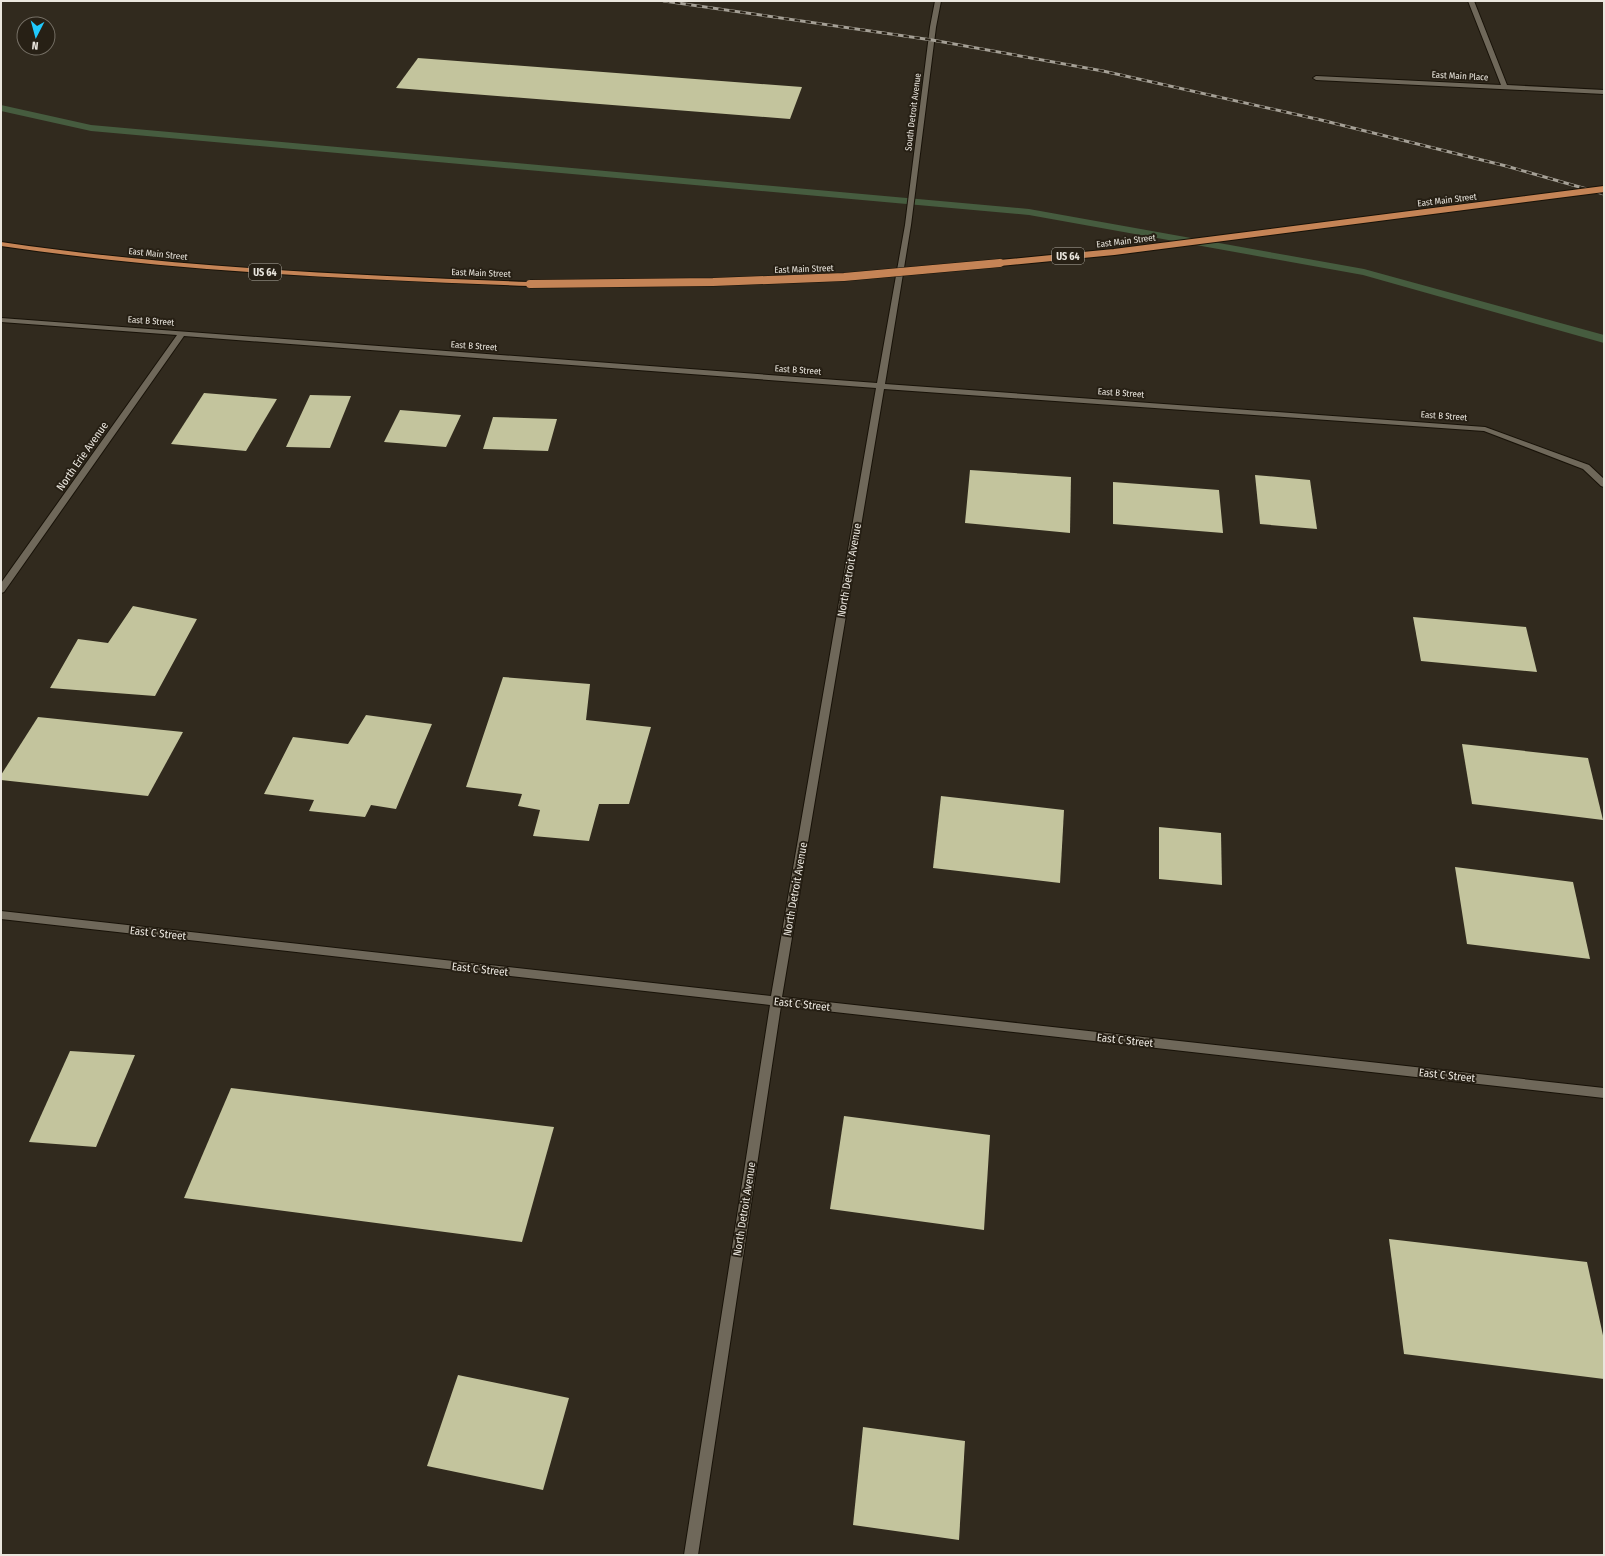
<svg xmlns="http://www.w3.org/2000/svg" width="1605" height="1556" font-family="'Fira Sans Condensed',sans-serif">
  <style>
    .lines { fill: none; stroke-linecap: round; stroke-linejoin: round }
    .stream { fill: #465c3f; fill-rule: evenodd }
    .building { fill: #c3c49d }
    .minor-casing { stroke: #181208; stroke-width: 2 }
    .major-casing { stroke: #181208; stroke-width: 2 }
    .minor { fill: #6f685a; fill-rule: evenodd }
    .major { fill: #c58456; fill-rule: evenodd }
    .rail-casing { stroke: #a5a096; stroke-width: 3 }
    .rail { stroke: #272015; stroke-width: 2; stroke-dasharray: 5.5; stroke-linecap: butt }
    .major-bridge-far1-casing { stroke: #181208; stroke-width: 8; stroke-linecap: butt }
    .major-bridge-casing { stroke: #181208; stroke-width: 9; stroke-linecap: butt }
    .major-bridge-far1 { stroke: #c58456; stroke-width: 6 }
    .major-bridge { stroke: #c58456; stroke-width: 8 }
    .labels { text-anchor: middle; stroke-width: 4; stroke-linejoin: round; paint-order: stroke }
    .far-street-label { font-size: 9px; fill: #eae6de; stroke: #272015 }
    .shield { fill: #272015; stroke: #b0aba2; stroke-width: 1 }
    .shield-label { font-size: 10px; font-weight: bold; fill: #eae6de }
    .street-label { font-size: 11px; fill: #eae6de; stroke: #272015 }
  </style>
  <rect width="100%" height="100%" fill="#312a1e"/>
  <g class="lines">
    <!-- stream -->
    <polygon class="stream" points="1,105 91,125 1029,209 1364,269 1604,335 1604,343 1363,275 1029,215 91,131 1,111"/>
  </g>
  <!-- building -->
  <g class="building">
    <polygon points="418,58 802,87 790,119 396,88"/>
    <polygon points="204,393 277,399 246,451 171,444"/>
    <polygon points="310,395 351,396 330,448 286,447"/>
    <polygon points="400,410 461,415 446,447 384,442"/>
    <polygon points="493,417 557,419 548,451 483,449"/>
    <polygon points="970,470 1071,477 1070,533 965,523"/>
    <polygon points="1255,475 1310,480 1317,529 1260,524"/>
    <polygon points="1113,482 1219,490 1223,533 1113,524"/>
    <polygon points="133,606 197,619 155,696 50,688 78,639 108,643"/>
    <polygon points="1413,617 1526,627 1537,672 1421,661"/>
    <polygon points="503,677 590,684 586,720 651,727 629,804 599,804 589,841 533,836 540,810 518,806 522,794 466,787"/>
    <polygon points="366,715 432,724 396,809 371,805 365,817 309,811 314,800 264,794 293,737 348,744"/>
    <polygon points="38,717 183,732 148,796 1,780 1,775"/>
    <polygon points="1462,744 1588,758 1603,820 1472,804"/>
    <polygon points="941,796 1064,810 1060,883 933,868"/>
    <polygon points="1159,827 1221,833 1222,885 1159,879"/>
    <polygon points="1455,867 1573,882 1590,959 1467,944"/>
    <polygon points="70,1051 135,1055 96,1147 29,1142"/>
    <polygon points="231,1088 554,1127 522,1242 184,1198"/>
    <polygon points="844,1116 990,1135 984,1230 830,1209"/>
    <polygon points="1389,1239 1587,1262 1604,1340 1604,1379 1404,1354"/>
    <polygon points="458,1375 569,1398 543,1490 427,1466"/>
    <polygon points="863,1427 965,1441 959,1540 853,1525"/>
  </g>
  <g class="lines">
    <defs>
      <g id="minor">
        <polygon points="935,1 941,1 936,27 911,225 885,384 1485,427 1589,465 1604,479 1604,487 1601,486 1583,469 1484,431 884,389 782,997 1604,1088 1604,1098 781,1006 698,1555 684,1555 770,1005 1,919 1,911 771,996 876,388 184,336 4,592 1,593 1,583 177,335 1,322 1,318 877,383 905,225 930,27"/>
        <polygon points="1468,1 1474,1 1507,85 1604,90 1604,94 1316,80 1313,78 1316,76 1501,85"/>
      </g>
      <path id="major" d="M1,242c176,26 351,33 529,40l4,2 -4,2c-178,-7 -353,-14 -529,-40z"/>
    </defs>
    <!-- minor casing -->
    <use href="#minor" class="minor-casing"/>
    <!-- major casing -->
    <use href="#major" class="major-casing"/>
    <!-- minor -->
    <use href="#minor" class="minor"/>
    <!-- major -->
    <use href="#major" class="major"/>
    <defs>
      <polyline id="rail" points="664,1 932,40 1103,71 1321,120 1506,166 1604,194"/>
    </defs>
    <!-- rail casing -->
    <use href="#rail" class="rail-casing"/>
    <!-- rail -->
    <use href="#rail" class="rail"/>
    <defs>
      <polyline id="major-bridge-far1" points="989,264 1114,252 1604,189"/>
      <polyline id="major-bridge" points="530,284 713,282 844,277 1000,263"/>
    </defs>
    <!-- major-bridge-far1 casing -->
    <use href="#major-bridge-far1" class="major-bridge-far1-casing"/>
    <!-- major-bridge casing -->
    <use href="#major-bridge" class="major-bridge-casing"/>
    <!-- major-bridge-far1 -->
    <use href="#major-bridge-far1" class="major-bridge-far1"/>
    <!-- major-bridge -->
    <use href="#major-bridge" class="major-bridge"/>
  </g>
  <g class="labels">
    <!-- far-street labels -->
    <g class="far-street-label">
      <text transform="translate(1460 76) rotate(3)" y="3">East Main Place</text>
      <text transform="translate(913 112) rotate(-83)" y="3">South Detroit Avenue</text>
      <text transform="translate(1447 200) rotate(-7)" y="3">East Main Street</text>
      <text transform="translate(1126 241) rotate(-7)" y="3">East Main Street</text>
      <text transform="translate(158 254) rotate(6)" y="3">East Main Street</text>
      <text transform="translate(804 269) rotate(-2)" y="3">East Main Street</text>
      <text transform="translate(481 273) rotate(2)" y="3">East Main Street</text>
      <text transform="translate(151 321) rotate(4)" y="3">East B Street</text>
      <text transform="translate(474 346) rotate(4)" y="3">East B Street</text>
      <text transform="translate(798 370) rotate(4)" y="3">East B Street</text>
      <text transform="translate(1121 393) rotate(4)" y="3">East B Street</text>
      <text transform="translate(1444 416) rotate(4)" y="3">East B Street</text>
    </g>
    <!-- shield labels -->
    <g class="shield">
      <rect x="1052" y="248" width="32" height="16" rx="3"/>
      <rect x="249" y="264" width="32" height="16" rx="3"/>
    </g>
    <g class="shield-label">
      <text x="1068" y="260">US 64</text>
      <text x="265" y="276">US 64</text>
    </g>
    <!-- street labels -->
    <g class="street-label">
      <text transform="translate(82 456) rotate(-55)" y="4">North Erie Avenue</text>
      <text transform="translate(849 570) rotate(-80)" y="4">North Detroit Avenue</text>
      <text transform="translate(795 889) rotate(-80)" y="4">North Detroit Avenue</text>
      <text transform="translate(158 933) rotate(6)" y="4">East C Street</text>
      <text transform="translate(480 969) rotate(6)" y="4">East C Street</text>
      <text transform="translate(802 1004) rotate(6)" y="4">East C Street</text>
      <text transform="translate(1125 1040) rotate(6)" y="4">East C Street</text>
      <text transform="translate(1447 1075) rotate(6)" y="4">East C Street</text>
      <text transform="translate(744 1209) rotate(-81)" y="4">North Detroit Avenue</text>
    </g>
  </g>
  <!-- border -->
  <rect width="1605" height="1556" fill="none" stroke="#eae6de" stroke-width="4"/>
  <!-- north arrow -->
  <g transform="translate(36 36) rotate(186)"><circle r="19" fill="#272015" stroke="#756f65"/>
  <path d="M0-3L7 15L0 10L-7 15Z" fill="#20c9fd"/>
  <text y="-6" font-size="11" font-weight="bold" text-anchor="middle" fill="#eae6de">N</text>
  </g>
</svg>
